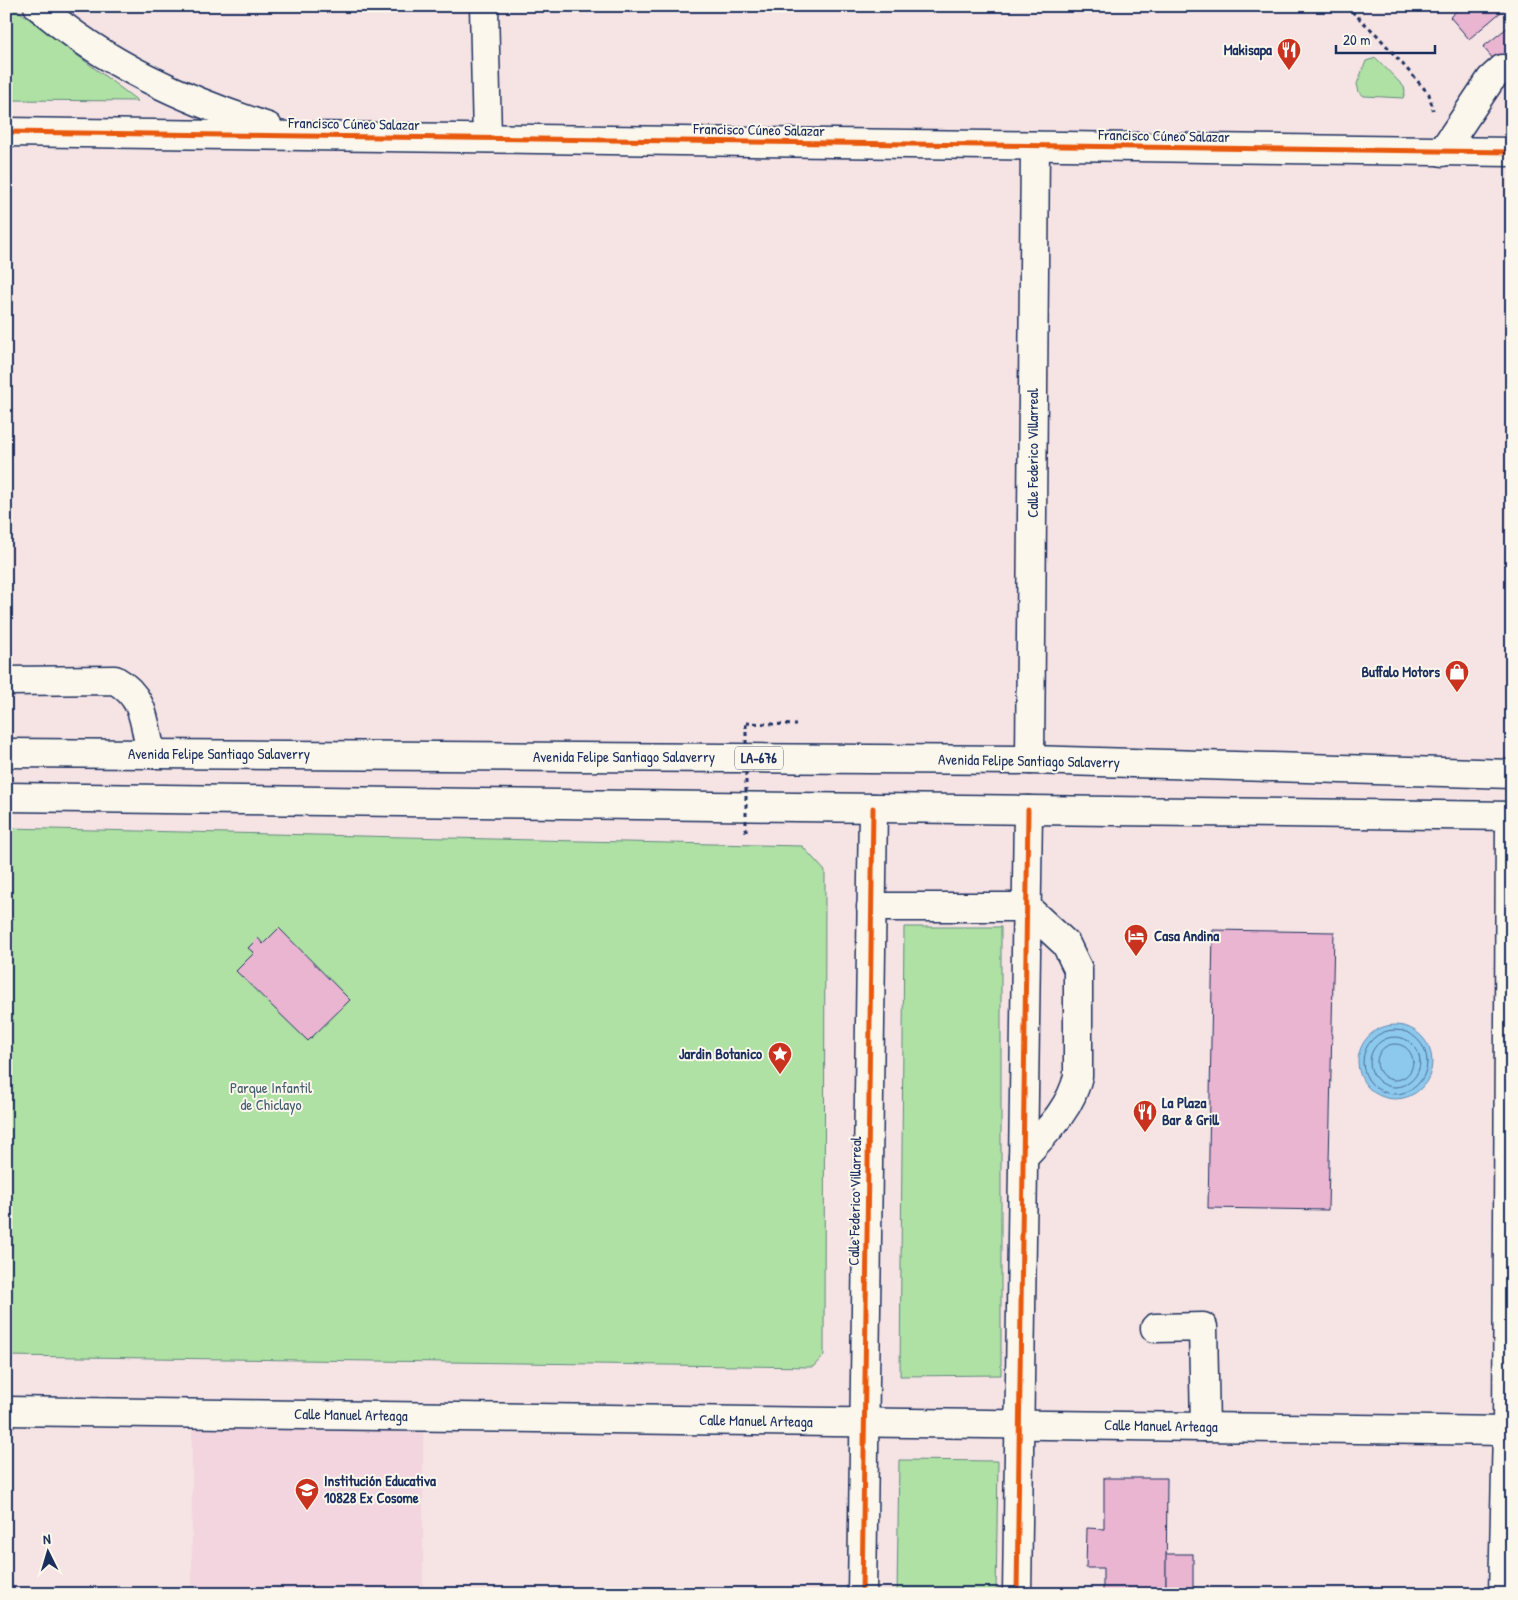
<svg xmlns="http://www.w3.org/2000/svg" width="1518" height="1600" font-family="'Patrick Hand',sans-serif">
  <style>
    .built { fill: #f2d5de }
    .green { fill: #aee1a3; stroke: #648880 }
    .water { fill: #8dc9ed; stroke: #5f8bb4 }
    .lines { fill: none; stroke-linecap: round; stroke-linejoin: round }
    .shore { stroke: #496d97; stroke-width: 1 }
    .building { fill: #e9b5d1; stroke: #1b2f5e }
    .minor-casing { stroke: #1b2f5e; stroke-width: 31 }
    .major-casing { stroke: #1b2f5e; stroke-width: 31 }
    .path { stroke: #1b2f5e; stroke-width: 3; stroke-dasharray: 4 4; stroke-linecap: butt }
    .minor { stroke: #fbf7ec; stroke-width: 28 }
    .major { stroke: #fbf7ec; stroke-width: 28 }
    .path-bridge { stroke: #1b2f5e; stroke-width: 3; stroke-dasharray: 4 4; stroke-linecap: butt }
    .cycleway-casing { stroke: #fbf7ec; stroke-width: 8 }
    .cycleway { stroke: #e8590c; stroke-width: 5 }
    .labels { text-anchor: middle; stroke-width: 4; stroke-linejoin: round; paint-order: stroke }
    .shield { fill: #fbf7ec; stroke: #5e6b89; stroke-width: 1 }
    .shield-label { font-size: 14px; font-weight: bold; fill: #1b2f5e }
    .poi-label { font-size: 15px; font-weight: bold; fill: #1b2f5e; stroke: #fbf7ec; text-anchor: end }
    .street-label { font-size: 15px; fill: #1b2f5e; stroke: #fbf7ec }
    .park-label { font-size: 15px; fill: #405c6f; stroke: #fbf7ec }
  </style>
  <rect width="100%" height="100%" fill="#f6e3e4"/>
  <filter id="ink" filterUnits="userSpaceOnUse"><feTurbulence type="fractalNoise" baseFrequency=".02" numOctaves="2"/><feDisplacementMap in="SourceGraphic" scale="10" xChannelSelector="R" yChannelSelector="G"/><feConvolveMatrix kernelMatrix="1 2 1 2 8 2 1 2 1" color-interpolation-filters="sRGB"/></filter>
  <g filter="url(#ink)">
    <!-- built -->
    <polygon class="built" points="192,1428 423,1429 423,1594 192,1594"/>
    <!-- green -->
    <g class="green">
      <polygon points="6,6 12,6 138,101 6,100"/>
      <polygon points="1376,58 1404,87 1405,92 1403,98 1364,96 1359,92 1357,84 1366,61"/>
      <polygon points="6,828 802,846 825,871 824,1355 813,1367 6,1356"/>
      <polygon points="904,927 1001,927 1001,1375 900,1376"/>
      <polygon points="899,1460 998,1461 996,1594 897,1594"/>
    </g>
    <!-- water -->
    <circle class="water" cx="1395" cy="1062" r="37"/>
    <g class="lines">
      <!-- shore -->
      <g class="shore">
        <circle cx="1395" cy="1062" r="32"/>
        <circle cx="1395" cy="1062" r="25"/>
        <circle cx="1395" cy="1062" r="18"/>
      </g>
    </g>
    <!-- building -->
    <g class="building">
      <polygon points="1462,6 1508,6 1469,39 1450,17"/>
      <polygon points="1512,24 1512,81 1483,47"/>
      <polygon points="279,928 350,1000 308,1041 236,971 254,953 248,948 258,938 263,944"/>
      <polygon points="1213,930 1334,932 1328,1210 1208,1208"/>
      <polygon points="1104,1478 1167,1478 1166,1594 1103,1594 1103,1568 1086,1568 1087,1528 1104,1529"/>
      <rect x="1166" y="1554" width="27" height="40"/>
    </g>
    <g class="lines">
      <defs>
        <g id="minor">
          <path d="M38,6c67,58 147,94 230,121"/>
          <polyline points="484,6 487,138"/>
          <polyline points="6,132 1512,152"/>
          <polyline points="1442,152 1491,79 1502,69"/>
          <path d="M6,681l109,-1c30,17 29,42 36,74"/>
          <polyline points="1030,760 1035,146"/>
          <path d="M871,907h155l40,37 12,25v107c-7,33 -33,57 -55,81"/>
          <polyline points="1155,1328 1203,1327 1205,1427"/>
          <polyline points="6,1411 1507,1431"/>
          <polyline points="862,1594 873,808"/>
          <polyline points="1017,1594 1028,810"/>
          <polyline points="1503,1594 1507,1431 1510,816"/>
        </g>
        <g id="major">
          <polyline points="6,753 1030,760 1512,774"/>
          <polyline points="6,797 1512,816"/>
        </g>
      </defs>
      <!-- minor casing -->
      <use href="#minor" class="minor-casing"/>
      <!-- major casing -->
      <use href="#major" class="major-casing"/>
      <!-- path -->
      <g class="path">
        <polyline points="1346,6 1377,35 1429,94 1433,110"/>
        <polyline points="746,723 796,725"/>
      </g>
      <!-- minor -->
      <use href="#minor" class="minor"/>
      <!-- major -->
      <use href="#major" class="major"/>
      <!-- path-bridge -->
      <polyline class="path-bridge" points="746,832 746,723"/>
      <defs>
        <g id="cycleway">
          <polyline points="6,132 1512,152"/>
          <polyline points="862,1594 873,808"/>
          <polyline points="1017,1594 1028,810"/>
        </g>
      </defs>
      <!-- cycleway casing -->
      <use href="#cycleway" class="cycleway-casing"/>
      <!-- cycleway -->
      <use href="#cycleway" class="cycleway"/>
    </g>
  </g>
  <!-- icons -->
  <defs>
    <symbol id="restaurant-pin" viewBox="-11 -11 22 30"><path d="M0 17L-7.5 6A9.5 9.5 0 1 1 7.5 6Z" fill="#c8321e" stroke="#fbf7ec"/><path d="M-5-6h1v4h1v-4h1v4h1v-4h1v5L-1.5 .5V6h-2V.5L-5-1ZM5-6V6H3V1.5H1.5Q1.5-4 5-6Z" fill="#fff"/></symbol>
    <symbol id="shop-pin" viewBox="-11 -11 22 30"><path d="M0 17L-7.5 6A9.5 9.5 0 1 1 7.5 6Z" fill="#c8321e" stroke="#fbf7ec"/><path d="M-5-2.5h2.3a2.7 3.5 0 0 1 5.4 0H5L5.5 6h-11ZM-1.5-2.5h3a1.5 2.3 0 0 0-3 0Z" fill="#fff"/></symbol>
    <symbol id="hotel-pin" viewBox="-11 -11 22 30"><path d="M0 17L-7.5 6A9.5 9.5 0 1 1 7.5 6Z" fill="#c8321e" stroke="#fbf7ec"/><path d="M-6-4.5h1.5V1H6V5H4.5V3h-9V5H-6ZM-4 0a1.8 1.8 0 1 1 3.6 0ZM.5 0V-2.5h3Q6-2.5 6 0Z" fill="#fff"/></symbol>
    <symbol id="sight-pin" viewBox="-11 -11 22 30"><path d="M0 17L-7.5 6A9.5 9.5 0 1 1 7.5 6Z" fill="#c8321e" stroke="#fbf7ec"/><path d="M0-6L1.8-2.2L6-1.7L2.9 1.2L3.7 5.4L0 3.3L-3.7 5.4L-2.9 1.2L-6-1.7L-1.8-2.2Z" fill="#fff"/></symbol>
    <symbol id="school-pin" viewBox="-11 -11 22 30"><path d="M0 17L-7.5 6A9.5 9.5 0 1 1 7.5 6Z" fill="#c8321e" stroke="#fbf7ec"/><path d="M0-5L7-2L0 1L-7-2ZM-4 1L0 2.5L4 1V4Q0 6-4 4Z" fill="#fff"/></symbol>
  </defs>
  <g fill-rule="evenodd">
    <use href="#restaurant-pin" x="1275" y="36" width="28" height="38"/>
    <use href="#shop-pin" x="1443" y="658" width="28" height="38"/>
    <use href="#hotel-pin" x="1122" y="922" width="28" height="38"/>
    <use href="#sight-pin" x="766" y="1040" width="28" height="38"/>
    <use href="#restaurant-pin" x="1131" y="1098" width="28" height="38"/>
    <use href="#school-pin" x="293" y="1476" width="28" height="38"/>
  </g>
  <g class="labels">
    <!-- shield labels -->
    <rect class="shield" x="735" y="746.5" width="48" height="23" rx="4"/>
    <g class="shield-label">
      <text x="759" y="763">LA-676</text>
    </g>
    <!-- poi labels -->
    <g class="poi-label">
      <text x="1272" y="55">Makisapa</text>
      <text x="1440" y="677">Buffalo Motors</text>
      <text x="1154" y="941" text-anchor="start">Casa Andina</text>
      <text x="762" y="1059">Jardin Botanico</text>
      <text x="1162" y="1108" text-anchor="start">La Plaza<tspan x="1162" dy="17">Bar &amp; Grill</tspan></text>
      <text x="324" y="1486" text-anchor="start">Institución Educativa<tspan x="324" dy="17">10828 Ex Cosome</tspan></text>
    </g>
    <!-- street labels -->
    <g class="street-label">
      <text transform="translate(354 124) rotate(1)" y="5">Francisco Cúneo Salazar</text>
      <text transform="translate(759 130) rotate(1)" y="5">Francisco Cúneo Salazar</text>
      <text transform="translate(1164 136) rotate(1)" y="5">Francisco Cúneo Salazar</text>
      <text transform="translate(1033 453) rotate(-90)" y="5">Calle Federico Villarreal</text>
      <text x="219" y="759">Avenida Felipe Santiago Salaverry</text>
      <text x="624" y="762">Avenida Felipe Santiago Salaverry</text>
      <text transform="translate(1029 761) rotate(1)" y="5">Avenida Felipe Santiago Salaverry</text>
      <text transform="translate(855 1201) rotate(-89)" y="5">Calle Federico Villarreal</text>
      <text transform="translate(351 1415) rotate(1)" y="5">Calle Manuel Arteaga</text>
      <text transform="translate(756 1421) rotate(1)" y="5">Calle Manuel Arteaga</text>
      <text transform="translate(1161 1426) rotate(1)" y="5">Calle Manuel Arteaga</text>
    </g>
    <!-- park labels -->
    <g class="park-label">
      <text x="271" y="1093">Parque Infantil<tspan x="271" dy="17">de Chiclayo</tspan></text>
    </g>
  </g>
  <!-- margin -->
  <rect width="1518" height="1600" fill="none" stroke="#fbf7ec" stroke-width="25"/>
  <rect x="12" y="12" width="1493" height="1575" fill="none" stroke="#1b2f5e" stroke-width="2" filter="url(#ink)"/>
  <!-- north arrow -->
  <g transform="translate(48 1552) rotate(355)" stroke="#fbf7ec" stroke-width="4" paint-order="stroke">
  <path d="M0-4L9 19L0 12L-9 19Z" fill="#1b2f5e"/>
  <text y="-8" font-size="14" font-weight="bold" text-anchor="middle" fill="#1b2f5e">N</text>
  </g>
  <!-- scale -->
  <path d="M1336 45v8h99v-8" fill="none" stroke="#1b2f5e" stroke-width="2.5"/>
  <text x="1343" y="45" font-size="15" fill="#1b2f5e" stroke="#fbf7ec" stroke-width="4" paint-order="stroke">20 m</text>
</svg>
